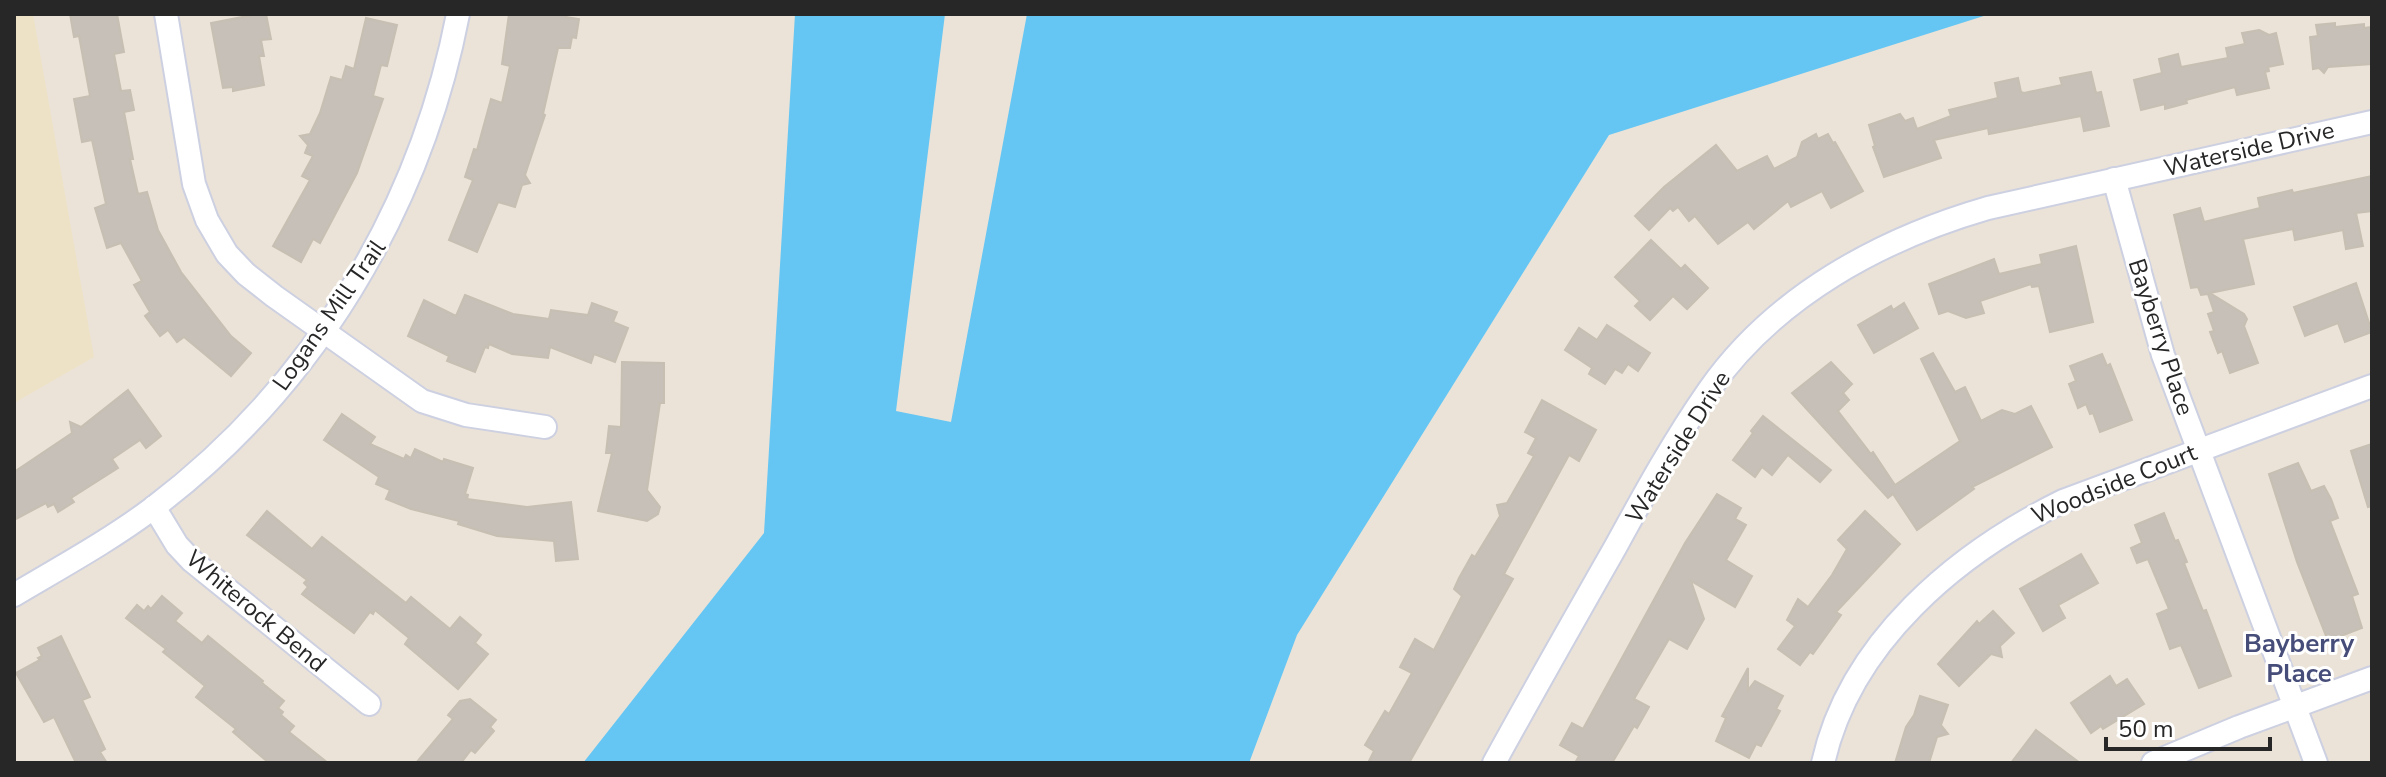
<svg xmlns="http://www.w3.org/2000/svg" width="2386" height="777" font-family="'Nunito Sans',sans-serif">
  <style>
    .education { fill: #eee2c6 }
    .water { fill: #65c6f3 }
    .building { fill: #c6c0b8; stroke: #c6bfb2; stroke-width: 2 }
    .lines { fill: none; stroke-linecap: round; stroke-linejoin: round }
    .street-casing { stroke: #cdd0e1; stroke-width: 26 }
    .street { stroke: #fff; stroke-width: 22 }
    .labels { text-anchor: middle; stroke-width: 6; stroke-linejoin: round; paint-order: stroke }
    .street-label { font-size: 24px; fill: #272727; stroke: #fff }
    .neighbourhood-label { font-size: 26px; font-weight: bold; fill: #464d79; stroke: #fff }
  </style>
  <rect width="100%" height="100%" fill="#ebe3d8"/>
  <!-- education -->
  <polygon class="education" points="14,14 33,14 94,357 14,403"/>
  <!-- water -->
  <polygon class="water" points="795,14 945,14 896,411 951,422 1027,14 1990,14 1609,135 1297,635 1249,763 583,763 764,533"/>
  <!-- building -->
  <g class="building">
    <polygon points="70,14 117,14 124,52 114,54 121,91 130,90 134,110 124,112 133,159 130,159 138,194 147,192 158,230 181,272 231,336 251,353 231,376 184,337 177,342 168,330 160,336 145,316 150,312 134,285 142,281 121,243 107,248 95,208 106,204 92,140 82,142 74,99 90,96 79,36 74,37"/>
    <polygon points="258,14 266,14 271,39 261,40 264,56 259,56 264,85 233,91 233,87 223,88 211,23"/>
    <polygon points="509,14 567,14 566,17 579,19 576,38 572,37 570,48 558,48 543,114 545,115 525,175 530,183 522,185 515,207 498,202 477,252 449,240 473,180 465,177 474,149 477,150 491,99 502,103 510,66 502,64"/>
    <polygon points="366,18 397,25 387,66 381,65 373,96 383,99 357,173 320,243 313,239 301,262 273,246 310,180 302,176 313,156 305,153 308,145 300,136 310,134 320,113 331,77 342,80 346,66 354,69"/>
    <polygon points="2335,23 2335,27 2364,24 2364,28 2372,27 2372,64 2328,67 2324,73 2319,68 2313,69 2310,37 2318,36 2316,25"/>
    <polygon points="2259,30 2269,35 2276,33 2283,64 2268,67 2269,71 2265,72 2269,88 2237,95 2235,87 2186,100 2187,103 2165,109 2165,104 2141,110 2134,80 2162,73 2159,59 2178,54 2181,67 2228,58 2226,48 2245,44 2242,33"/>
    <polygon points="2091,72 2096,93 2101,92 2109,126 2084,131 2081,116 1989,134 1988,128 1934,140 1941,158 1884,177 1873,147 1875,146 1869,125 1900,114 1905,121 1913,118 1917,129 1951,116 1949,110 1998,98 1995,83 2018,78 2021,92 2024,93 2062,85 2060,78"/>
    <polygon points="1816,134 1818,139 1828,134 1833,143 1835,142 1863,191 1831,208 1822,191 1791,207 1788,201 1754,229 1748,222 1718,244 1695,216 1689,221 1678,207 1673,211 1670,208 1649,230 1635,216 1664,187 1716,145 1737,171 1767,156 1774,169 1797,157 1802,142"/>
    <polygon points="2372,176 2372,211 2356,213 2363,246 2346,249 2343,230 2295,240 2293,229 2243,239 2254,284 2210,293 2244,314 2247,319 2244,326 2258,363 2230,373 2222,351 2218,353 2210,332 2214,331 2208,314 2214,312 2208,294 2201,295 2198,287 2191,288 2174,215 2200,208 2204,222 2260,208 2258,198 2292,190 2293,193"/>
    <polygon points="1651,240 1681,269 1685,265 1708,288 1687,309 1673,296 1650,320 1635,306 1640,301 1615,277"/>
    <polygon points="2076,246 2093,322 2050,332 2039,286 2032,287 2031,284 1980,301 1984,313 1966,318 1948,311 1939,314 1929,284 1994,259 1999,274 2042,264 2040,255"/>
    <polygon points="2356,283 2372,332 2345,342 2338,323 2305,336 2294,307"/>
    <polygon points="465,295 513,314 549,319 551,310 588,315 592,303 617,312 613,322 628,328 615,362 594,354 591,363 550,347 548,358 512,354 489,344 488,348 485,347 475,372 447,361 449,356 408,336 424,300 456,316"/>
    <polygon points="1904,303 1918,328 1874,353 1858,325 1891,306 1893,310"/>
    <polygon points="1607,325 1650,353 1638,371 1628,364 1622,373 1615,369 1605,384 1589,374 1592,368 1565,350 1579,328 1597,340"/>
    <polygon points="1933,353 1955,392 1965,387 1981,421 2002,410 2015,414 2031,406 2052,447 1972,487 1974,489 1917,530 1893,494 1888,498 1792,393 1831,362 1852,384 1843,393 1849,400 1838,411 1871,454 1873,452 1895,485 1960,441 1921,359"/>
    <polygon points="2102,354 2107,366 2110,364 2132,420 2100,432 2093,413 2090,414 2086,404 2078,408 2069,384 2076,381 2070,366"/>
    <polygon points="622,362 664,363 664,403 660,403 647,490 660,507 658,514 647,521 598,511 612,453 606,453 609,426 621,427"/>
    <polygon points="128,390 161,436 146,448 140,440 112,459 118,468 71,498 74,502 58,512 54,504 48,507 46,503 14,520 14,472 72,433 70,422 81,427"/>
    <polygon points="1542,400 1596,430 1579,461 1569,455 1504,574 1513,579 1409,763 1368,763 1374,751 1365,745 1385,711 1389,714 1412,673 1400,667 1415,639 1434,650 1462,596 1454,589 1459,578 1472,555 1475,557 1500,516 1497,505 1507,503 1534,456 1528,453 1536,438 1525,432"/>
    <polygon points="342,414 375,437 370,444 404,459 406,455 411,458 415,449 443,462 444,459 473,468 465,494 468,495 467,499 527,507 571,502 578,559 556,561 554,541 497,536 458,524 459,521 411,509 386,499 390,490 376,484 379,477 324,440"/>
    <polygon points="1763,416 1831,470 1820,482 1788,455 1772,475 1762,467 1755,477 1733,460 1753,433 1751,431"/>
    <polygon points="2372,444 2372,506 2368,507 2351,451"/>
    <polygon points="2298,463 2311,491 2324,486 2331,499 2338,518 2330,521 2358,594 2352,596 2362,628 2328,641 2297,562 2269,474"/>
    <polygon points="1717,494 1741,508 1735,519 1746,525 1726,560 1752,576 1735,607 1691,581 1704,619 1687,649 1669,639 1634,699 1649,707 1637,728 1634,726 1612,763 1575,763 1579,756 1560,745 1572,723 1583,729 1685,543"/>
    <polygon points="267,511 312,549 322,537 406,603 411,597 450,629 460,617 481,635 475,643 488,654 458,689 405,644 409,638 375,610 373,614 370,612 354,633 302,594 308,587 304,583 307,580 247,535"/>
    <polygon points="1865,511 1900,544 1836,612 1841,615 1813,654 1810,652 1800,665 1778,649 1795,626 1787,620 1798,599 1808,607 1832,575 1847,549 1838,540"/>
    <polygon points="2164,513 2175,541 2178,540 2187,562 2184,563 2203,611 2206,610 2231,676 2199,688 2181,645 2170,649 2157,614 2169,609 2148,559 2137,563 2131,548 2142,543 2135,525"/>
    <polygon points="2081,554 2098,583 2058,605 2065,618 2043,631 2020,589"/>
    <polygon points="162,596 182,613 175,621 202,643 208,636 263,681 262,683 284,701 278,708 283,712 281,715 294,726 289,732 328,763 269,763 233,732 236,729 196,697 205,686 163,652 166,649 126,618 137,605 144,611 148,606 151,609"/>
    <polygon points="1993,611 2014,633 2000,646 2002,657 1991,654 1959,686 1938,664 1977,621 1979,624"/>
    <polygon points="61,636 90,697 82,700 105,749 100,752 107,763 76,763 54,717 44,722 16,673 40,660 38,658 42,656 38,648"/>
    <polygon points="1748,668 1748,690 1755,681 1783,696 1776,709 1780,711 1761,746 1756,744 1749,758 1716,741 1726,718 1722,716"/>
    <polygon points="2110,676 2116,686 2127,679 2144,704 2103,729 2101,726 2091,733 2071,703"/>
    <polygon points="1920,696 1948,705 1941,725 1948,734 1937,737 1929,763 1895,763 1906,727 1914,715"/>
    <polygon points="470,699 496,720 490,727 494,731 475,753 471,750 461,763 416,763 453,719 448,715 460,701"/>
    <polygon points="2036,730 2080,763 2011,763"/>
  </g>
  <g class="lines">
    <defs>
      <g id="street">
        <polyline points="166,14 194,184 207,220 227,254 246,274 274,296 422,401 466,415 545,427"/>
        <polyline points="2114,179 2163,355 2316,763"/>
        <polyline points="154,507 177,545 192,561 369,704"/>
        <path d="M14,595c47,-28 95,-54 139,-87 160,-121 267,-298 305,-494"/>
        <path d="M1494,763c40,-73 81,-145 122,-217 29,-53 58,-106 93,-156 66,-94 172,-151 279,-182l384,-86"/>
        <path d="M1823,763c27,-121 133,-209 240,-262l309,-115"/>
        <polyline points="2153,763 2239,727 2372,678"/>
      </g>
    </defs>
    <!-- street casing -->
    <use href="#street" class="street-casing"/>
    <!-- street -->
    <use href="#street" class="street"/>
  </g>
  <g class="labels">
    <!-- street labels -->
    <g class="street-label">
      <text transform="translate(2249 149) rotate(-13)" y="8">Waterside Drive</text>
      <text transform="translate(329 315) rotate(-55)" y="8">Logans Mill Trail</text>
      <text transform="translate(2161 337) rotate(72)" y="8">Bayberry Place</text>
      <text transform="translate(1678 447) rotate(-58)" y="8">Waterside Drive</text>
      <text transform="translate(2114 484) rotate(-22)" y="8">Woodside Court</text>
      <text transform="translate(256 611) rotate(40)" y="8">Whiterock Bend</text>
    </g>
    <!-- neighbourhood labels -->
    <g class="neighbourhood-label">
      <text x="2299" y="652">Bayberry<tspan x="2299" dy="30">Place</tspan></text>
    </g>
  </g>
  <!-- border -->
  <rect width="2386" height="777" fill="none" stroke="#272727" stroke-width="32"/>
  <!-- scale -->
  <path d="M2106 737v12h164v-12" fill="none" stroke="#272727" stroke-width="4"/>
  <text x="2118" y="737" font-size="24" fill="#272727" stroke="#ffffff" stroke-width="6" paint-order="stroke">50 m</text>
</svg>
